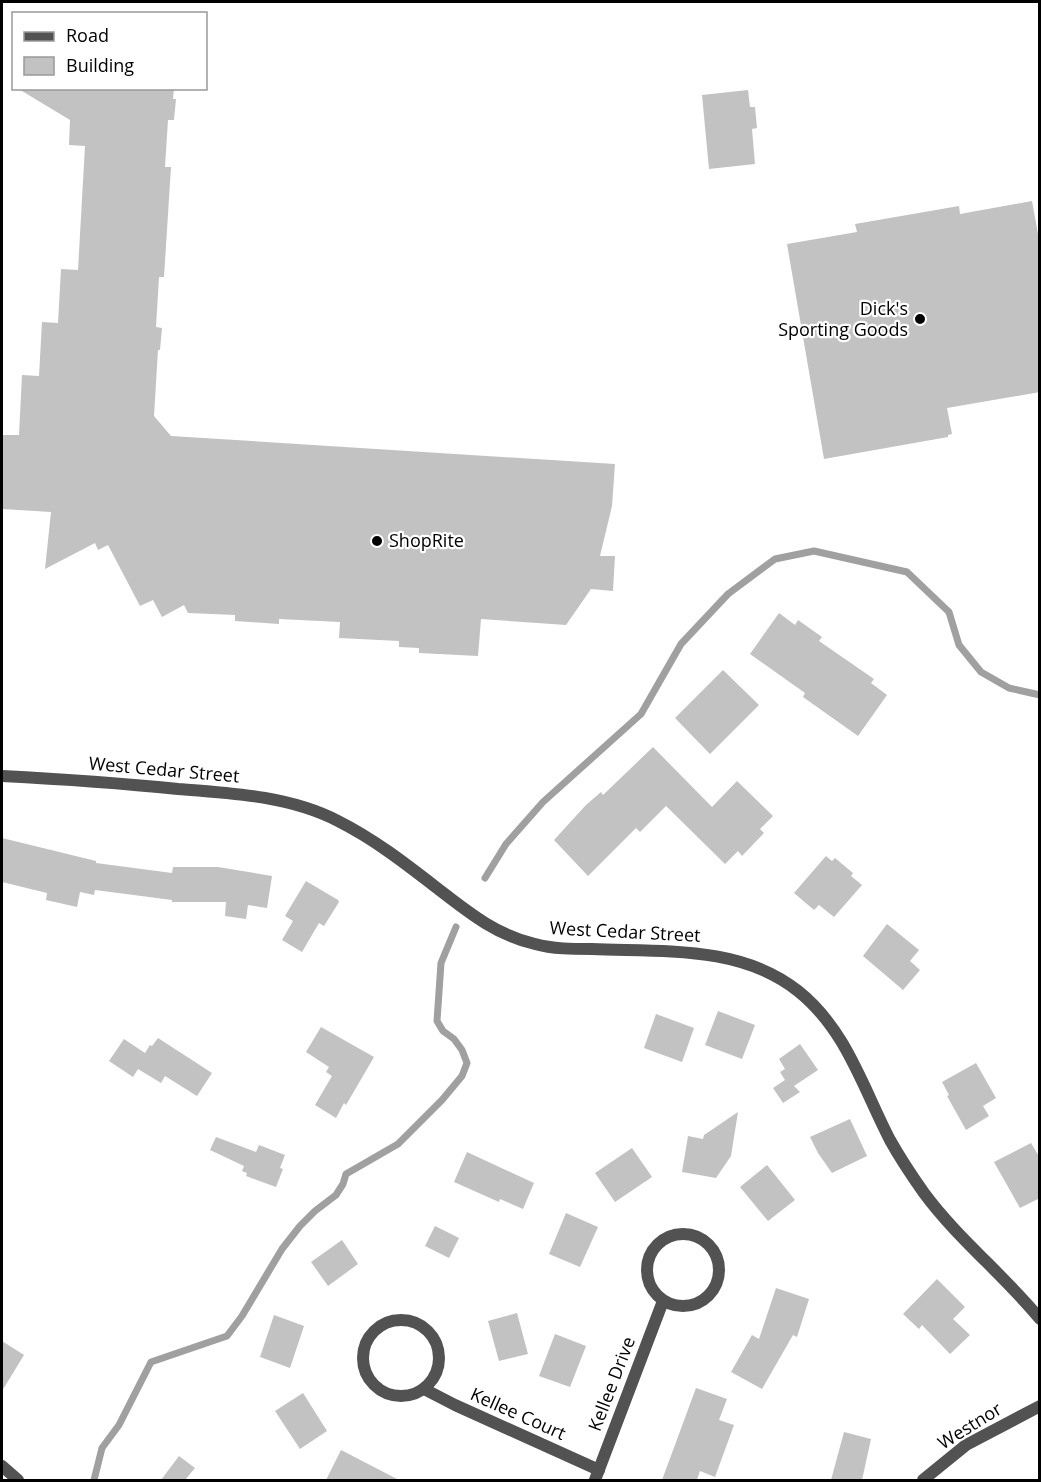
<svg xmlns="http://www.w3.org/2000/svg" width="1041" height="1482" font-family="'Open Sans',sans-serif">
  <style>
    .lines { fill: none; stroke-linecap: round; stroke-linejoin: round }
    .stream { stroke: #a0a0a0; stroke-width: 7 }
    .building { fill: #c2c2c2 }
    .minor { stroke: #525252; stroke-width: 12 }
    .tertiary { stroke: #525252; stroke-width: 12 }
    .poi-dot { fill: #000; stroke: #fff; stroke-width: 2 }
    .labels { text-anchor: middle; stroke-width: 4.5; stroke-linejoin: round; paint-order: stroke }
    .poi-label { font-size: 18px; fill: #000; stroke: #fff; text-anchor: end }
    .street-label { font-size: 18px; fill: #000; stroke: #fff }
  </style>
  <rect width="100%" height="100%" fill="#fff"/>
  <g class="lines">
    <!-- stream -->
    <g class="stream">
      <polyline points="485,878 506,844 543,802 641,714 681,644 728,594 775,559 814,551 907,572 949,612 959,645 981,672 1009,688 1040,695"/>
      <polyline points="94,1480 102,1448 119,1425 151,1362 227,1336 242,1316 282,1249 300,1226 315,1211 336,1195 343,1184 346,1174 398,1144 442,1100 462,1076 467,1063 462,1050 454,1039 443,1031 437,1021 441,963 456,927"/>
    </g>
  </g>
  <!-- building -->
  <g class="building">
    <polygon points="17,88 174,88 173,99 176,99 174,120 168,120 165,167 171,167 164,277 159,277 156,327 162,328 160,350 158,350 154,416 171,436 615,464 612,506 600,556 615,556 613,591 591,589 566,625 481,619 478,656 419,653 419,648 399,647 399,641 339,638 340,622 279,619 279,624 235,621 235,615 188,613 184,605 162,617 153,600 140,606 108,545 98,550 95,543 45,569 51,512 2,509 3,435 19,435 22,375 39,376 42,322 58,323 61,269 78,270 85,146 69,145 70,120"/>
    <polygon points="748,90 750,107 755,107 757,128 752,129 755,164 709,169 702,95"/>
    <polygon points="1032,201 1040,245 1040,392 947,408 952,434 948,435 948,437 824,459 787,244 857,232 855,224 959,206 960,214"/>
    <polygon points="779,613 795,625 798,620 822,637 819,641 874,679 871,683 887,695 858,736 803,697 805,693 750,654"/>
    <polygon points="723,670 759,705 710,754 675,718"/>
    <polygon points="653,747 712,807 737,781 773,816 760,829 764,833 742,856 738,851 725,864 666,806 640,832 636,828 588,876 554,840 586,805 601,792 603,795"/>
    <polygon points="2,838 96,861 96,863 172,873 173,867 218,867 272,876 267,908 248,905 246,919 225,916 226,902 172,902 172,900 95,890 94,895 80,892 77,907 46,900 47,893 2,882"/>
    <polygon points="826,856 832,861 835,858 853,873 851,876 862,885 834,917 819,905 814,910 794,893"/>
    <polygon points="306,881 338,900 339,902 324,926 319,923 302,952 282,940 293,921 285,916"/>
    <polygon points="887,924 919,950 910,961 920,970 903,990 863,956"/>
    <polygon points="718,1011 755,1025 742,1059 705,1045"/>
    <polygon points="656,1014 694,1028 682,1062 644,1048"/>
    <polygon points="321,1027 374,1057 346,1105 344,1103 336,1118 315,1105 332,1076 326,1072 329,1067 306,1052"/>
    <polygon points="158,1038 212,1073 197,1096 165,1076 161,1083 138,1069 133,1077 109,1061 124,1039 145,1053 150,1045 152,1046"/>
    <polygon points="800,1044 818,1070 794,1086 800,1092 783,1103 773,1088 785,1080 780,1072 785,1069 779,1059"/>
    <polygon points="976,1063 996,1098 983,1106 989,1116 966,1130 947,1096 949,1095 942,1082"/>
    <polygon points="738,1112 731,1156 716,1178 682,1172 688,1136 703,1139 704,1135"/>
    <polygon points="850,1119 867,1156 832,1173 818,1153 810,1137"/>
    <polygon points="216,1137 256,1152 259,1145 285,1155 280,1168 283,1169 276,1187 246,1176 247,1173 242,1171 244,1166 210,1150"/>
    <polygon points="1031,1143 1040,1158 1040,1198 1020,1208 994,1162"/>
    <polygon points="632,1148 652,1177 615,1202 595,1173"/>
    <polygon points="467,1152 534,1183 523,1209 500,1199 499,1202 454,1182"/>
    <polygon points="767,1165 795,1200 768,1221 740,1187"/>
    <polygon points="566,1213 598,1227 580,1267 549,1254"/>
    <polygon points="435,1226 459,1238 449,1258 425,1246"/>
    <polygon points="342,1240 358,1264 328,1286 311,1262"/>
    <polygon points="937,1279 965,1307 953,1319 970,1335 950,1354 922,1325 919,1329 903,1314"/>
    <polygon points="776,1288 809,1299 797,1337 793,1335 762,1389 731,1372 752,1335 759,1339"/>
    <polygon points="517,1313 528,1354 499,1361 488,1321"/>
    <polygon points="274,1315 304,1326 290,1368 260,1357"/>
    <polygon points="555,1334 586,1346 570,1387 539,1376"/>
    <polygon points="2,1341 24,1355 2,1391"/>
    <polygon points="696,1388 727,1399 719,1420 734,1425 715,1477 700,1471 697,1480 662,1480"/>
    <polygon points="303,1393 327,1431 300,1449 275,1411"/>
    <polygon points="844,1432 871,1439 862,1480 831,1480"/>
    <polygon points="341,1450 399,1480 326,1480"/>
    <polygon points="179,1456 195,1468 185,1480 161,1480"/>
  </g>
  <g class="lines">
    <!-- minor -->
    <g class="minor">
      <path d="M2,776c59,3 117,7 176,13 53,4 112,7 160,32 36,18 68,43 99,67 31,24 59,47 98,56 18,5 38,5 57,5 69,3 149,-4 206,42 48,38 65,97 92,149 10,18 22,36 34,53 34,46 80,82 116,126"/>
      <circle cx="683" cy="1270" r="36"/>
      <circle cx="401" cy="1358" r="38"/>
      <polyline points="424,1389 455,1405 599,1470"/>
      <polyline points="595,1480 663,1301"/>
      <polyline points="923,1480 966,1445 1040,1406"/>
    </g>
    <!-- tertiary -->
    <polyline class="tertiary" points="2,1466 18,1480"/>
  </g>
  <!-- markers -->
  <g class="poi-dot">
    <circle cx="920" cy="319" r="6"/>
    <circle cx="377" cy="541" r="6"/>
  </g>
  <g class="labels">
    <!-- poi labels -->
    <g class="poi-label">
      <text x="908" y="315">Dick's<tspan x="908" dy="21">Sporting Goods</tspan></text>
      <text x="389" y="547" text-anchor="start">ShopRite</text>
    </g>
    <!-- street labels -->
    <g class="street-label">
      <text transform="translate(164 770) rotate(5)" y="6">West Cedar Street</text>
      <text transform="translate(625 932) rotate(3)" y="6">West Cedar Street</text>
      <text transform="translate(612 1384) rotate(-69)" y="6">Kellee Drive</text>
      <text transform="translate(518 1414) rotate(24)" y="6">Kellee Court</text>
      <text transform="translate(970 1426) rotate(-32)" y="6">Westnor</text>
    </g>
  </g>
  <!-- border -->
  <rect width="1041" height="1482" fill="none" stroke="#000000" stroke-width="6"/>
  <!-- legend -->
  <rect x="12" y="12" width="195" height="78" fill="#ffffff" stroke="#999999" stroke-width="1.5"/>
  <rect x="24" y="32" width="30" height="9" fill="#525252" stroke="#999999" stroke-width="1.5"/>
  <text x="66" y="42" font-size="18" fill="#000000">Road</text>
  <rect x="24" y="57" width="30" height="18" fill="#c2c2c2" stroke="#999999" stroke-width="1.5"/>
  <text x="66" y="72" font-size="18" fill="#000000">Building</text>
</svg>
